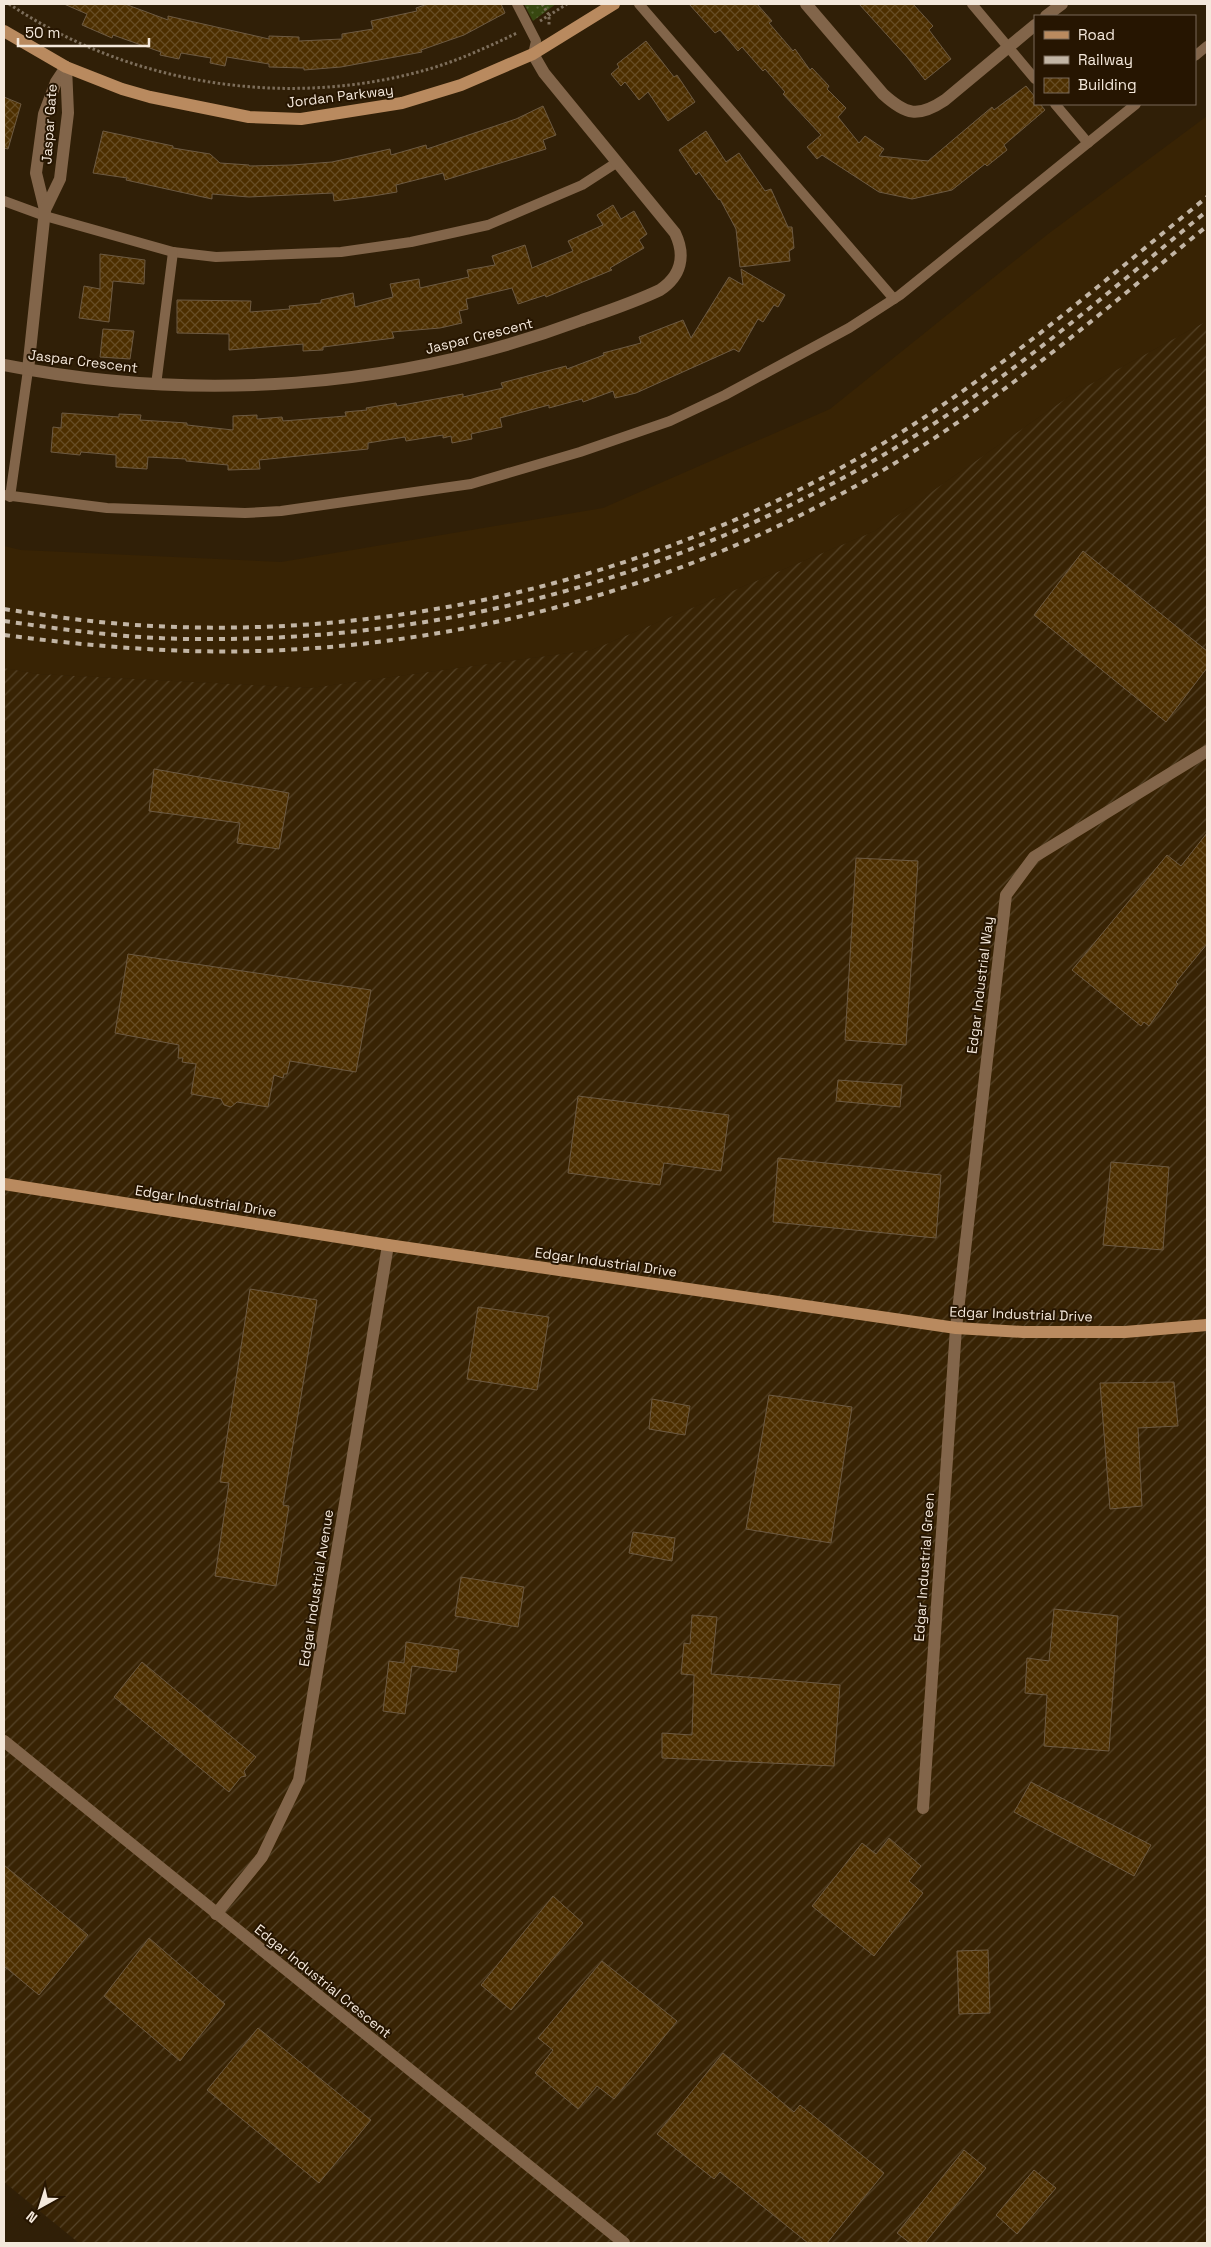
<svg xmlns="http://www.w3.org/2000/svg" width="1211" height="2247" font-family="'Space Grotesk',sans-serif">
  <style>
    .built { fill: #382304 }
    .industrial { fill: url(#industrial-furrows) }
    .park { fill: url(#park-dots) }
    .building { fill: url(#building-cross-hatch); stroke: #6d5a42 }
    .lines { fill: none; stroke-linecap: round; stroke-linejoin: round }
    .path { stroke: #7d6e5b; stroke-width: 3; stroke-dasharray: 2.5 2.5; stroke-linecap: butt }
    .lane { stroke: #82654a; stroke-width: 10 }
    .street { stroke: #82654a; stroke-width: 12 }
    .secondary { stroke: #b98a5f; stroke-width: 12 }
    .rail { stroke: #c2b5a5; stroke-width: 4; stroke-dasharray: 6 6; stroke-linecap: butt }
    .labels { text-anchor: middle; stroke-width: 4; stroke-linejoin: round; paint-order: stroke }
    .street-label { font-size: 14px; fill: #f4e8db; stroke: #261501 }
  </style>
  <defs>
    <pattern id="industrial-furrows" width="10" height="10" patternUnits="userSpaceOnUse" patternTransform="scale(1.25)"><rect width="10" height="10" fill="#382304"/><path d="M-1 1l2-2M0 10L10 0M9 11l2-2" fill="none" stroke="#554328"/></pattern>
    <pattern id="park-dots" width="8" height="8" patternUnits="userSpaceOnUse" patternTransform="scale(1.25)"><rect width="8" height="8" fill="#384811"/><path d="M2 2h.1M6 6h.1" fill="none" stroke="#556233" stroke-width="1.8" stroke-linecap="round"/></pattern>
    <pattern id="building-cross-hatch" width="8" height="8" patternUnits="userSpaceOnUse" patternTransform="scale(1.25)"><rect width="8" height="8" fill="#4d2f00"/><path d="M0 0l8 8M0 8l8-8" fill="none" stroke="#674d25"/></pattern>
  </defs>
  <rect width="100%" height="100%" fill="#301f07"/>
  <!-- built -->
  <polygon class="built" points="1207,116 1207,321 1074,393 875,531 592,650 311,688 37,674 4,668 4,546 21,550 281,562 603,508 830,409 1048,234"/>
  <!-- industrial -->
  <polygon class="industrial" points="1207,321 1207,2243 79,2243 4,2182 4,668 37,674 311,688 592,650 875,531 1074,393"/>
  <!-- park -->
  <polygon class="park" points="524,4 556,4 533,21"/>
  <!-- building -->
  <g class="building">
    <polygon points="64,4 125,4 168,20 168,16 269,39 269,36 299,37 299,41 342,39 342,34 373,29 371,21 417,11 416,8 428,4 501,4 505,13 464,35 421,50 422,52 341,67 304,70 304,68 269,67 269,64 227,57 225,66 210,63 211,58 181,53 179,59 160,55 161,52 113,35 112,38 82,25 87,14"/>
    <polygon points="689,4 757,4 772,21 769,23 793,51 795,49 810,70 812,68 829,86 827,89 846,108 838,117 859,143 865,136 884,149 879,156 928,161 992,107 994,110 1026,86 1035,97 1035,104 1040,104 1045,110 1004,145 1007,150 987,166 985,164 952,190 912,199 879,192 822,155 817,159 807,147 821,135 783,94 785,92 765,69 763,71 742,47 738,51 720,30 715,33"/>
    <polygon points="859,4 913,4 933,26 929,30 951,59 925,80 907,57"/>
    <polygon points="646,41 674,77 677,75 695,102 668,121 648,92 639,100 625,82 621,86 611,74 619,67 617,64"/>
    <polygon points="4,97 21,104 8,149 4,148"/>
    <polygon points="543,106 556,135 543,140 546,149 445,180 443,173 396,185 397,192 373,196 334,201 333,193 249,197 212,194 212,199 126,180 127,178 93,173 103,131 173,146 173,148 210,154 220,163 249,165 249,166 292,165 332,162 390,149 391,155 426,145 427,149 516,119"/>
    <polygon points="706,131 726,162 739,153 765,191 771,189 788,227 792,227 794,248 789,251 790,261 740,267 736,229 720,199 719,200 699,172 696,175 679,150"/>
    <polygon points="613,205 621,219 634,211 647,234 639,240 644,248 610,268 612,270 546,297 545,295 518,304 512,288 466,299 468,309 459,311 462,323 440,328 392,332 394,338 323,347 323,350 303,351 303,344 229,350 229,334 177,333 177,300 251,301 250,312 290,309 289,306 321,303 321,300 353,293 355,307 393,297 390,284 419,279 420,288 469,277 467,270 495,265 492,256 525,245 532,268 573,251 568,241 603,225 597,215"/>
    <polygon points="100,254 145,260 144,284 113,281 109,322 79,318 84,286 100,289"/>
    <polygon points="741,269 785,295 778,307 774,305 763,322 758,319 739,352 734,349 636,393 615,398 613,391 583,402 582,399 549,408 549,405 500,418 502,427 471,434 472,439 452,443 451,436 443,438 443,435 406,441 405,437 368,443 368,449 259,460 260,469 228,470 228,465 186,461 186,459 148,457 147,469 116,467 116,455 81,452 80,455 51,452 53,427 61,428 62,413 119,417 119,414 141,415 140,420 187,423 187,425 233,430 233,416 257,415 257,419 282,417 283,421 346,416 345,412 367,410 366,408 396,403 397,406 463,394 463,397 503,388 501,383 566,366 567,369 604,355 603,353 641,343 639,337 683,320 691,338 729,277 743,285"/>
    <polygon points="103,329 134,331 130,359 100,357"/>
    <polygon points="1083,551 1207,651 1207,668 1166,722 1034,615"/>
    <polygon points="154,769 289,793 279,849 237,843 240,823 149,811"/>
    <polygon points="1207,833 1207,944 1176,982 1178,984 1149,1026 1144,1022 1141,1026 1072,970 1167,855 1181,866"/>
    <polygon points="856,858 918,861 906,1045 845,1040"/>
    <polygon points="128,954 371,990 356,1072 290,1061 287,1074 284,1074 283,1078 274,1075 268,1107 237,1102 231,1107 224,1105 221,1099 191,1094 196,1064 182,1062 183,1058 178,1058 179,1045 115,1033"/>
    <polygon points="838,1080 902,1085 900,1107 836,1101"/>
    <polygon points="578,1096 729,1115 721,1171 664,1163 660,1185 568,1173"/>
    <polygon points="778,1158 941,1175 936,1238 773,1222"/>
    <polygon points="1111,1162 1169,1167 1163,1250 1103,1245"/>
    <polygon points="250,1289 317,1300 283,1505 289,1506 276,1586 215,1576 229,1483 220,1482"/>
    <polygon points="478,1307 549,1317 537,1390 467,1379"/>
    <polygon points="1174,1382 1178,1426 1138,1428 1142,1506 1110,1509 1100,1383"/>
    <polygon points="769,1395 852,1407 831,1543 746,1529"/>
    <polygon points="652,1399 690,1406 685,1435 649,1429"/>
    <polygon points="633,1532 675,1538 672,1561 629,1553"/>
    <polygon points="461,1577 524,1587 518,1627 455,1616"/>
    <polygon points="1054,1609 1118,1616 1109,1751 1044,1746 1047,1695 1025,1693 1027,1658 1049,1661"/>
    <polygon points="692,1615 717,1617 711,1674 840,1685 834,1766 662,1758 662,1733 692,1735 694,1675 681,1674 684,1643 690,1644"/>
    <polygon points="406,1642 459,1650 456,1672 412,1666 405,1714 383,1711 389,1661 404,1663"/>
    <polygon points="142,1662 256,1757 244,1771 246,1776 241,1777 229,1792 114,1697"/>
    <polygon points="1031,1782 1151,1845 1134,1876 1014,1812"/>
    <polygon points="889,1838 921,1866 909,1881 923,1893 874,1956 812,1906 862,1843 876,1854"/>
    <polygon points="4,1865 88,1935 39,1995 4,1966"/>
    <polygon points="553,1896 583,1923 511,2010 481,1985"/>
    <polygon points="149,1938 225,2004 180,2061 104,1996"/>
    <polygon points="988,1950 990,2013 959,2014 957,1951"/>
    <polygon points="602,1961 677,2021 614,2099 597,2086 578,2109 535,2073 553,2050 538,2038"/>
    <polygon points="258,2028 371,2120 319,2183 207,2090"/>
    <polygon points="723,2053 794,2112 800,2105 884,2173 827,2243 808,2243 720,2172 714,2179 657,2134"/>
    <polygon points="964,2150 986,2168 925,2243 910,2243 897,2233"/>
    <polygon points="1034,2170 1056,2188 1017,2234 996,2215"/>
  </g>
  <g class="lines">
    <!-- path -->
    <g class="path">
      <path d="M9,4c120,80 274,105 413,67 33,-9 64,-23 95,-38"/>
      <polyline points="542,4 549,15 549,26"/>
      <polyline points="540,21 567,4"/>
    </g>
    <!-- lane -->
    <g class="lane">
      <polyline points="517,4 536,41 533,54"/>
      <polyline points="639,4 894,299"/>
      <polyline points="972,4 1035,79"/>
      <polyline points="1195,56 1207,46"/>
      <polyline points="1055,104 1088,143"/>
      <polyline points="4,201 45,216 173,252 216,257 341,252 411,242 488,225 582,185 616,163"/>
      <polyline points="156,385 173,252"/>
      <polyline points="4,495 107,508 245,513 281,511 471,484 580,452 670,421 725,395 849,328 900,295 1136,104"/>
      <polyline points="10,497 28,370"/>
    </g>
    <!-- street -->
    <g class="street">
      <path d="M806,4l77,90c23,21 35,24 62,6l90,-75"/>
      <polyline points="1046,16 1062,4"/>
      <polyline points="45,210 36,173 44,114 56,82 66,67"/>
      <path d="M4,365c193,38 393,24 578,-45 26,-9 53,-18 78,-30 21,-14 26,-34 15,-57l-131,-160 -11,-19"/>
      <polyline points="28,370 45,210 60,179 68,113 66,67"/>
      <polyline points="4,1741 624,2243"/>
      <polyline points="923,1808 956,1328 1006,895 1034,857 1207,751"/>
      <polyline points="216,1914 262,1857 299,1780 388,1245"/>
    </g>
    <!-- secondary -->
    <g class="secondary">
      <polyline points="4,31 66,67 122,89 150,97 249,117 301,119 402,103 461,85 533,54 614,4"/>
      <polyline points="4,1184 388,1245 956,1328 1023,1332 1125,1332 1207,1325"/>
    </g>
    <!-- rail -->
    <g class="rail">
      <path d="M4,609c39,6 79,12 118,15 274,21 555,-49 786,-196 106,-68 202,-152 299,-231"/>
      <path d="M4,621c63,9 127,18 191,18 257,3 500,-66 718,-202 105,-65 199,-148 294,-226"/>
      <path d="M4,635c61,8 122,14 185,16 255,7 515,-65 730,-203 102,-65 194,-145 288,-222"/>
    </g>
  </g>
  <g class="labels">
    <!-- street labels -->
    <g class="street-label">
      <text transform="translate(340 96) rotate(-7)" y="5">Jordan Parkway</text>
      <text transform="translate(49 124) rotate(-86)" y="5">Jaspar Gate</text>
      <text transform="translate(479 336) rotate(-14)" y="5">Jaspar Crescent</text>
      <text transform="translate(83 361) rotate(7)" y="5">Jaspar Crescent</text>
      <text transform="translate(980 985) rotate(-83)" y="5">Edgar Industrial Way</text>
      <text transform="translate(206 1201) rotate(9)" y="5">Edgar Industrial Drive</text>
      <text transform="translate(606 1262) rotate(8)" y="5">Edgar Industrial Drive</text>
      <text transform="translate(1021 1314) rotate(2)" y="5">Edgar Industrial Drive</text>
      <text transform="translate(924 1567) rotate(-86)" y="5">Edgar Industrial Green</text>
      <text transform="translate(316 1588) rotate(-81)" y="5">Edgar Industrial Avenue</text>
      <text transform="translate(323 1981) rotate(39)" y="5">Edgar Industrial Crescent</text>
    </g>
  </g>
  <!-- border -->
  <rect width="1211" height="2247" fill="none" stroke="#f4e8db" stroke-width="10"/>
  <!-- legend -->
  <rect x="1034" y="15" width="162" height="90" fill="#261501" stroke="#786958"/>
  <rect x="1044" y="31" width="25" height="8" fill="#b98a5f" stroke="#786958"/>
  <text x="1078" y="40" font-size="15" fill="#f4e8db">Road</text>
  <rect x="1044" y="56" width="25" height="8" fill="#c2b5a5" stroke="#786958"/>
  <text x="1078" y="65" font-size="15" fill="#f4e8db">Railway</text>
  <rect x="1044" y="78" width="25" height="15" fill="url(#building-cross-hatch)" stroke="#786958"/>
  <text x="1078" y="90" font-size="15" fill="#f4e8db">Building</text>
  <!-- north arrow -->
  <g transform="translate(40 2207) rotate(219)" stroke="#261501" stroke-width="4" paint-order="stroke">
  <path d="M0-4L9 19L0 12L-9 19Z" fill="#f4e8db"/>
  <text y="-8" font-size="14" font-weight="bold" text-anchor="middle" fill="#f4e8db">N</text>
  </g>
  <!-- scale -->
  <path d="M18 38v8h131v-8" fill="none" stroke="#f4e8db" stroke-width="2.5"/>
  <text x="25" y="38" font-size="15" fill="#f4e8db" stroke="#261501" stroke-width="4" paint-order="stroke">50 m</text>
</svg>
